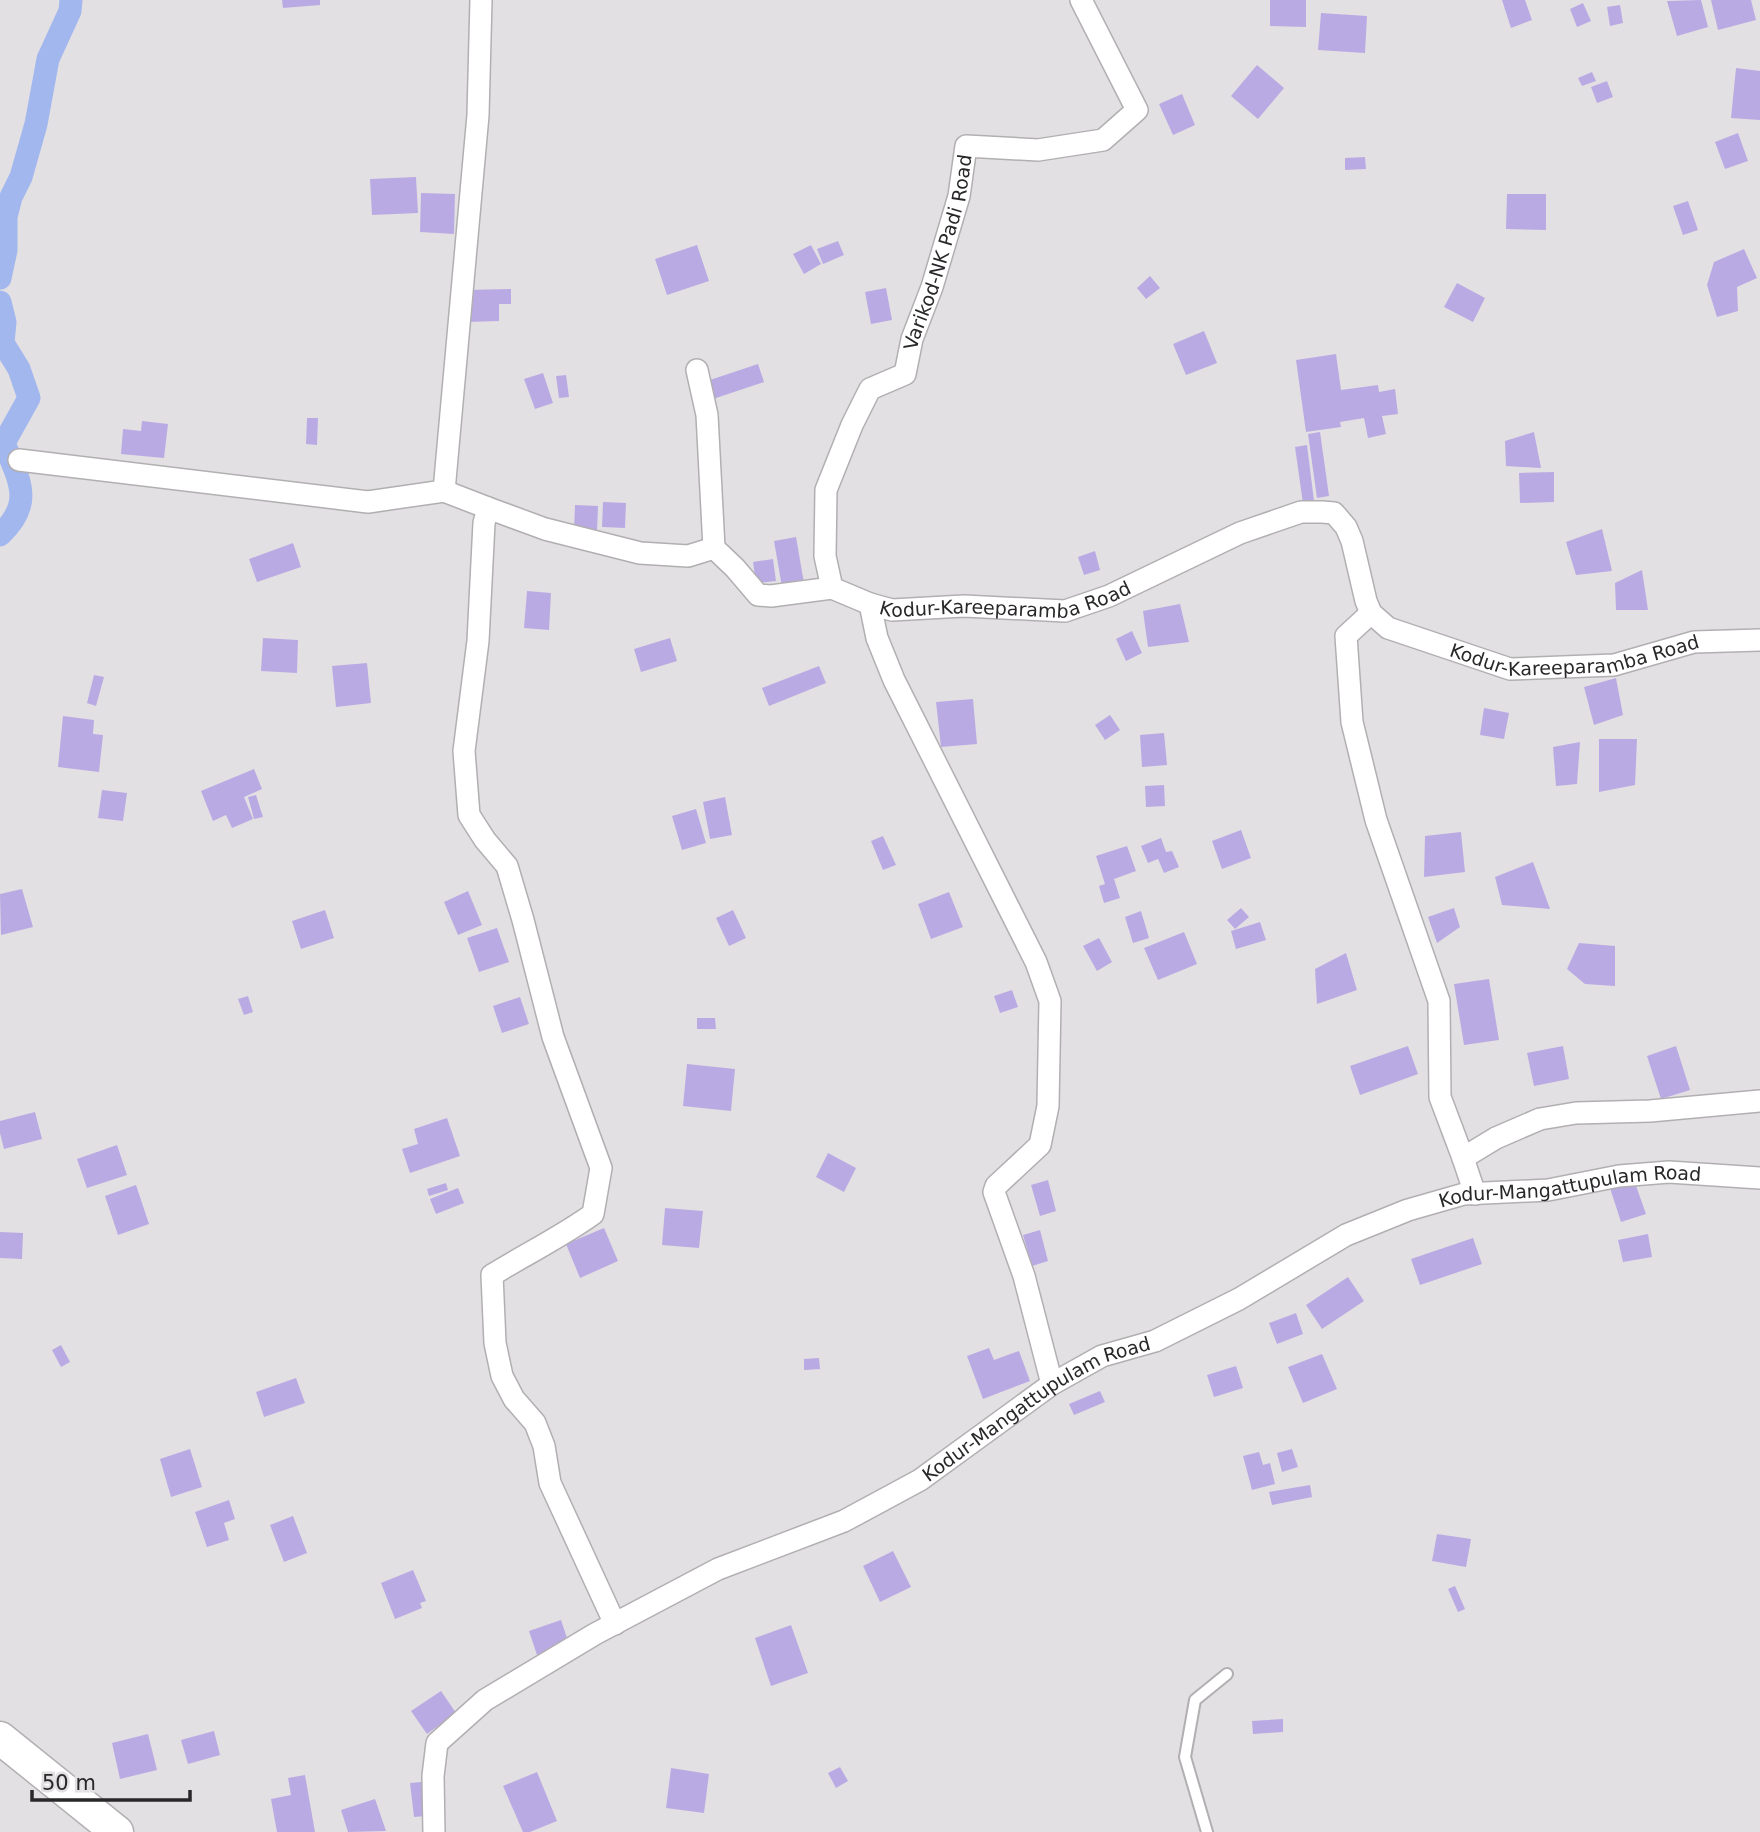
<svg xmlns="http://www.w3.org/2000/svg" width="1760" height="1832" font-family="'DejaVu Sans',sans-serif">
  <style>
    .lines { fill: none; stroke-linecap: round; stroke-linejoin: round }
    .canal { stroke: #a2b7ee; stroke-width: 23 }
    .building { fill: #baaae3 }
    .service-casing { stroke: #b2afb2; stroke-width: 14 }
    .minor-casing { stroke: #b2afb2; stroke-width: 24 }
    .primary-casing { stroke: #b2afb2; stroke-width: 35 }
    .service { stroke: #fff; stroke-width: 10 }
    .minor { stroke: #fff; stroke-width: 21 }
    .primary { stroke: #fff; stroke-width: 32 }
    .labels { text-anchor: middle; stroke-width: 5; stroke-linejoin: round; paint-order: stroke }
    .street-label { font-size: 19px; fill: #292729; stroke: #e3e0e3 }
  </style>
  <rect width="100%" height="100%" fill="#e3e0e3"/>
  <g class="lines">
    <!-- canal -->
    <g class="canal">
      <polyline points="0,278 6,250 6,217 11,197 21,177 36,124 48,59 70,11 71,0"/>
      <path d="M0,302l5,20 -2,21 16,26 10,29 -25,45c16,39 30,60 -4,92"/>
    </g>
  </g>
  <!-- building -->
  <g class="building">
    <polygon points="282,0 320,0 320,5 283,8"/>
    <polygon points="1270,0 1306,0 1306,27 1270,26"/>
    <polygon points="1502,0 1525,0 1532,20 1511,28"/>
    <polygon points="1701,0 1708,27 1677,36 1667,1"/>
    <polygon points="1711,0 1751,0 1756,20 1718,30"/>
    <polygon points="1583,3 1591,21 1577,27 1570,9"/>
    <polygon points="1620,5 1623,23 1610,26 1607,7"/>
    <polygon points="1321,13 1367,16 1365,53 1318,50"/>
    <polygon points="1257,65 1284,88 1258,119 1231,96"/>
    <polygon points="1736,68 1760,71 1760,120 1731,118"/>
    <polygon points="1592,72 1596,81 1582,86 1578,78"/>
    <polygon points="1607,81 1613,97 1597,103 1591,87"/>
    <polygon points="1182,94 1195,125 1173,135 1159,104"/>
    <polygon points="1738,133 1748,161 1725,169 1715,142"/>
    <polygon points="1365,157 1366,169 1345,170 1345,158"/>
    <polygon points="416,177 418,213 372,215 370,179"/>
    <polygon points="421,193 455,194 454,234 420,232"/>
    <polygon points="1507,194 1546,194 1546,230 1506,229"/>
    <polygon points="1688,201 1698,230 1683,235 1673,206"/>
    <polygon points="838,241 844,255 823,264 817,249"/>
    <polygon points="697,245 709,281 667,295 655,259"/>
    <polygon points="811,245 821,264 804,274 793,254"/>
    <polygon points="1744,249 1757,278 1737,287 1738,311 1717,317 1707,285 1714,262"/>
    <polygon points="1150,276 1160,288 1146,299 1137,288"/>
    <polygon points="1457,283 1485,298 1473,322 1444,307"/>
    <polygon points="886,288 892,320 871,324 865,292"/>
    <polygon points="511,289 511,304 499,304 499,321 467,322 466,290"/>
    <polygon points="1204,331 1217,363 1186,375 1173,344"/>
    <polygon points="1336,354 1341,390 1378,385 1379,392 1395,389 1398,414 1382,416 1386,434 1368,438 1364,418 1340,422 1341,427 1306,432 1296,360"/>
    <polygon points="758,364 764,382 713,399 707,381"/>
    <polygon points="543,373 553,403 535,409 524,379"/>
    <polygon points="566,375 569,397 559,398 556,376"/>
    <polygon points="307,418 318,418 317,445 306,444"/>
    <polygon points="142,421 168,424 164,458 121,454 123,429 141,431"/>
    <polygon points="1320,432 1329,496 1317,498 1308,434"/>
    <polygon points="1534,432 1541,468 1506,466 1505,441"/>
    <polygon points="1307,445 1315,509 1304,511 1295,447"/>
    <polygon points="1554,472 1554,502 1520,503 1519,473"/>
    <polygon points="603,502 626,503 625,528 602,527"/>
    <polygon points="575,505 598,506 597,532 574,531"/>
    <polygon points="1602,529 1612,571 1576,575 1566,542"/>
    <polygon points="796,537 804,583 782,587 774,541"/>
    <polygon points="293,543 301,567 257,582 249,559"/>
    <polygon points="1095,551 1100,570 1084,575 1078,557"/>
    <polygon points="773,559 776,581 756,583 753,562"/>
    <polygon points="1642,570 1648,610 1616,610 1615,583"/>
    <polygon points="527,591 551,593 549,630 524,628"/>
    <polygon points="1180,604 1189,642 1148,647 1143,611"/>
    <polygon points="1132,631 1142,653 1126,661 1116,639"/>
    <polygon points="263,638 298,640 297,673 261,671"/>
    <polygon points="670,638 677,661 641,672 634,649"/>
    <polygon points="367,663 371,703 336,707 332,666"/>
    <polygon points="819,666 826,683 769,706 762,688"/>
    <polygon points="94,675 104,677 96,706 87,703"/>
    <polygon points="1616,678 1623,715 1594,725 1584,687"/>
    <polygon points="973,699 977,744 941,747 936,702"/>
    <polygon points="1484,708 1509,713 1504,739 1480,735"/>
    <polygon points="1110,715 1120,730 1105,740 1095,725"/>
    <polygon points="63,716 94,720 93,734 103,735 99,772 58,767"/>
    <polygon points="1164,733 1167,765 1142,767 1140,735"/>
    <polygon points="1599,739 1637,739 1635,785 1599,792"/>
    <polygon points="1580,742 1577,784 1556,786 1553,747"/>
    <polygon points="254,769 262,789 244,797 253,819 232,828 226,815 213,821 201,791"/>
    <polygon points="1164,785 1165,806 1146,807 1145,786"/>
    <polygon points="102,790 127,793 123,821 98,818"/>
    <polygon points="256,795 263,817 254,819 248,797"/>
    <polygon points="725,797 732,835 710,839 703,802"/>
    <polygon points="696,809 706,843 682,850 672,816"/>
    <polygon points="1241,830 1251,858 1222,869 1212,841"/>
    <polygon points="1461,832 1465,872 1424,877 1425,836"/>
    <polygon points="883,836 896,865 883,870 871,841"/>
    <polygon points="1161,838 1166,852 1172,851 1179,867 1164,873 1158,859 1148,863 1141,846"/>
    <polygon points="1127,846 1136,871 1114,879 1120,898 1104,903 1099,886 1105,884 1096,856"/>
    <polygon points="1533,862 1550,909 1502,905 1495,877"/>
    <polygon points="22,889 33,927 1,935 0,894"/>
    <polygon points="468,891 482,925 458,935 444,902"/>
    <polygon points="949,892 963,927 931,939 918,904"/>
    <polygon points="1241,908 1249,917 1235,929 1227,920"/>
    <polygon points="1454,908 1460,927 1437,943 1428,917"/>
    <polygon points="325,910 334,938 301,949 292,921"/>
    <polygon points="733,910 746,938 729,946 716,918"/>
    <polygon points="1141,911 1149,938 1133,943 1125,917"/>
    <polygon points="1260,922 1266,940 1236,949 1231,931"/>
    <polygon points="497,928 509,962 479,972 467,938"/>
    <polygon points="1184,932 1197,964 1158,980 1144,948"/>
    <polygon points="1099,938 1112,962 1097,971 1083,946"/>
    <polygon points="1579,943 1615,946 1615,986 1585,984 1567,969"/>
    <polygon points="1346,953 1357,990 1317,1004 1315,969"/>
    <polygon points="1489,979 1499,1040 1464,1045 1454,984"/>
    <polygon points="1012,990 1018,1007 1000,1013 994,996"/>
    <polygon points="248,996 253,1012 244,1015 238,999"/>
    <polygon points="520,997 529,1024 502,1033 493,1006"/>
    <polygon points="697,1018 715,1018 716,1029 697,1029"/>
    <polygon points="1408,1046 1418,1074 1360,1095 1350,1066"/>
    <polygon points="1563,1046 1569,1079 1534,1086 1527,1053"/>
    <polygon points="1676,1046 1690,1090 1661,1099 1647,1056"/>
    <polygon points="687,1064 735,1069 731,1111 683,1106"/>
    <polygon points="35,1112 42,1139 4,1149 0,1133 0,1121"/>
    <polygon points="447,1118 460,1156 410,1173 402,1149 418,1144 414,1129"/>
    <polygon points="117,1145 127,1175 87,1188 77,1159"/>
    <polygon points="828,1153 856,1168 844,1192 816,1177"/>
    <polygon points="1048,1180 1056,1211 1040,1216 1031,1185"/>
    <polygon points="1634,1180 1646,1214 1621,1222 1610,1188"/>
    <polygon points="446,1183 448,1190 429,1196 427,1189"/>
    <polygon points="136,1185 149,1224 118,1235 105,1196"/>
    <polygon points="458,1188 464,1203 436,1214 430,1199"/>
    <polygon points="665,1208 703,1211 699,1248 662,1245"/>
    <polygon points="604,1228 618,1261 580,1278 566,1244"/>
    <polygon points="1040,1230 1048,1261 1032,1266 1023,1235"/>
    <polygon points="0,1232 23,1233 22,1259 0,1258"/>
    <polygon points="1648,1234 1652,1257 1623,1262 1618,1240"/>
    <polygon points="1473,1238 1482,1264 1420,1285 1411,1259"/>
    <polygon points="1348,1277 1364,1301 1322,1329 1306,1305"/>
    <polygon points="1296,1313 1303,1334 1277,1344 1269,1323"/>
    <polygon points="61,1345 70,1362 61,1367 52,1350"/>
    <polygon points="989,1348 994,1360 1019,1351 1030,1381 983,1399 967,1356"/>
    <polygon points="1322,1354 1337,1389 1303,1403 1288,1367"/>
    <polygon points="819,1358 820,1369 804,1370 804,1359"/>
    <polygon points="1236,1366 1243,1388 1214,1397 1207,1375"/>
    <polygon points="296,1378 305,1403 264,1417 256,1392"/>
    <polygon points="1100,1391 1105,1402 1074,1415 1069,1404"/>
    <polygon points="190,1449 202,1487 171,1497 160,1459"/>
    <polygon points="1292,1449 1298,1467 1282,1472 1277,1453"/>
    <polygon points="1259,1452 1263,1465 1270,1463 1275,1484 1252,1490 1243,1456"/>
    <polygon points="1310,1485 1312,1497 1272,1505 1269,1492"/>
    <polygon points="229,1500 235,1519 224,1523 229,1540 207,1547 195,1512"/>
    <polygon points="293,1516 307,1553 284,1562 270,1525"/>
    <polygon points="1437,1534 1471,1539 1466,1567 1432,1561"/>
    <polygon points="893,1551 911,1587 880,1602 863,1566"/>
    <polygon points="413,1570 426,1601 420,1603 422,1608 395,1619 381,1583"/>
    <polygon points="1455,1586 1465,1609 1458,1612 1448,1589"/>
    <polygon points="561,1620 569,1644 537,1655 529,1631"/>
    <polygon points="791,1625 808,1673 771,1686 755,1638"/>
    <polygon points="441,1691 456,1713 427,1734 411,1711"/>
    <polygon points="1283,1719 1283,1732 1253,1734 1252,1721"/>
    <polygon points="214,1731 220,1755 188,1764 181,1740"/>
    <polygon points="148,1734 157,1770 120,1779 112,1743"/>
    <polygon points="840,1767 848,1781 836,1788 828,1773"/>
    <polygon points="671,1768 709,1774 704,1813 666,1808"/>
    <polygon points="537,1772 557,1821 530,1832 523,1832 503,1786"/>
    <polygon points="305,1775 315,1832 277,1832 271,1799 291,1795 288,1778"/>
    <polygon points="422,1782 426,1816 414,1817 410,1783"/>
    <polygon points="375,1799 386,1831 348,1832 341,1810"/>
  </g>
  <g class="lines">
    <defs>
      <polyline id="service" points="1207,1832 1185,1757 1195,1700 1227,1674"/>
      <g id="minor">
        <polyline points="697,370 707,415 714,548"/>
        <polyline points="19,460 368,502 444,491 488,508"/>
        <polyline points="444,491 478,115 481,0"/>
        <path id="s1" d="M870,604l-38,-16 -7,-32 1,-66 26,-65 18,-36 35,-15 7,-35 20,-52 27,-91 7,-50 72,4 65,-10 34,-30 -56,-110"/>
        <polyline points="1371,613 1346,636 1352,722 1376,820 1439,1001 1440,1097 1463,1158"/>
        <polyline points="1475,1194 1463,1158 1496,1138 1540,1119 1576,1113 1650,1111 1760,1101"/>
        <path id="s2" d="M1052,1384l-28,-108 -30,-84 2,-6 44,-41 8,-39 2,-105 -14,-39 -142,-282 -17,-42 -7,-34 22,6 72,-4 101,5 44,-15 131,-63 61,-21h21l12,1 12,14 6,14 14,60 5,12 17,15 122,41 104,-4 80,-23 66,-2"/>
        <path d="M615,1624l-65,-141 -6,-37 -9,-23 -21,-24 -12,-23 -7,-33 -3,-68c34,-21 69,-38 101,-61l8,-46 -48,-131 -30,-117 -16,-54 -22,-26 -16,-25 -5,-64 14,-110 6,-118 4,-15 57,21 95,24 48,3 26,-8 21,20 23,27 13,1 61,-8"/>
        <path id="s3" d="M434,1832l-1,-56 4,-33 48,-43 110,-66 123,-65 126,-48 76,-41 132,-96 50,-28 53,-15 84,-42 107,-64 62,-25 56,-16 84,-4 71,-14 50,-4 91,6"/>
      </g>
      <polyline id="primary" points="0,1738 117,1832"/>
    </defs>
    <!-- service casing -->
    <use href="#service" class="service-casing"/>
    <!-- minor casing -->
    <use href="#minor" class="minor-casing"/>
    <!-- primary casing -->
    <use href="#primary" class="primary-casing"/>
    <!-- service -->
    <use href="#service" class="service"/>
    <!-- minor -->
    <use href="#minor" class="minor"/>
    <!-- primary -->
    <use href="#primary" class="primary"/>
  </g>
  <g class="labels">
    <!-- street labels -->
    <g class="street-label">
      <text dy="7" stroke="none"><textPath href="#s1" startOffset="415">Varikod-NK Padi Road</textPath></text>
      <text dy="7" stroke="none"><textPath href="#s2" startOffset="987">Kodur-Kareeparamba Road</textPath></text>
      <text dy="7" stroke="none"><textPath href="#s2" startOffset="1659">Kodur-Kareeparamba Road</textPath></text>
      <text dy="7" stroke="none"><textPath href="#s3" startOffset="1368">Kodur-Mangattupulam Road</textPath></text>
      <text dy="7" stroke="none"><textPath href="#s3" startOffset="780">Kodur-Mangattupulam Road</textPath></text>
    </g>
  </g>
  <!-- scale -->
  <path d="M32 1790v10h158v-10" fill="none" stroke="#292729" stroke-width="3.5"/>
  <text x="42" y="1790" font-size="21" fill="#292729" stroke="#e3e0e3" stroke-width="5" paint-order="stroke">50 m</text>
</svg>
